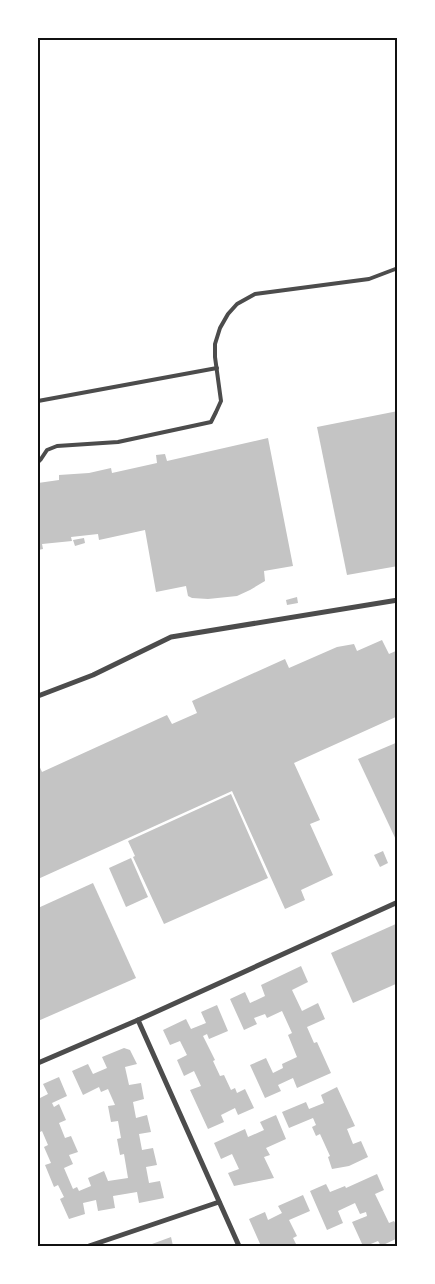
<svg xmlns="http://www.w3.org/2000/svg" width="435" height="1284" font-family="'Source Sans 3',sans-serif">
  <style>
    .building { fill: #c4c4c4 }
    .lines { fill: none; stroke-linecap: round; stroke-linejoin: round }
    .service { stroke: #4c4c4c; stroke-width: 4 }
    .minor { stroke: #4c4c4c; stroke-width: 5 }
    .neatline { fill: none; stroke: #111; stroke-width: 2 }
  </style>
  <rect width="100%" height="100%" fill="#fff"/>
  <!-- building -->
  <g class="building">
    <polygon points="398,411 398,566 347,575 317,427"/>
    <polygon points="268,438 293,566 264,571 265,581 250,590 237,596 208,599 192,598 188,596 186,586 156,592 145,530 99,540 98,534 71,537 72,541 42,544 43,549 38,550 38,483 59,480 59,475 89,473 111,468 112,473 157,463 156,455 165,454 167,461"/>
    <polygon points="84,538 85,543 75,546 73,540"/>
    <polygon points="297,597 298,603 287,605 286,600"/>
    <polygon points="382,640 389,654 398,650 398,716 294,763 320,820 310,824 333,875 301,890 305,900 285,909 232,791 38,879 38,763 42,772 167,715 172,724 197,713 192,701 285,659 289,668 337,647 354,644 357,651"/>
    <polygon points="398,742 398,844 358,759"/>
    <polygon points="231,794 268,878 164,924 133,857 135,856 128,841"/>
    <polygon points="383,851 388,863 380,867 374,855"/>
    <polygon points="131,858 148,897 126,907 109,868"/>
    <polygon points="93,883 136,978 38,1021 38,908"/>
    <polygon points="398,923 398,983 353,1003 331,953"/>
    <polygon points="301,966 308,982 292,990 302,1011 318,1003 325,1019 307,1027 314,1043 317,1042 331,1073 297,1088 293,1078 278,1085 281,1091 265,1098 250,1065 266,1058 273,1073 283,1068 282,1064 297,1057 288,1035 292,1033 282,1011 267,1018 265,1014 254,1018 257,1024 244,1030 230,999 245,992 250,1003 265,996 261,985"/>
    <polygon points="217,1005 228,1031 209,1039 207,1034 203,1036 215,1060 213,1061 220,1076 224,1075 231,1090 235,1088 237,1093 245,1089 254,1108 238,1115 235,1108 221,1115 224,1122 208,1129 190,1090 201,1086 194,1071 184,1076 177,1060 187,1055 180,1041 170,1045 163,1030 186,1019 191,1029 206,1023 201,1012"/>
    <polygon points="124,1048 130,1050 137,1064 125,1067 129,1085 141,1083 144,1099 133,1102 136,1118 147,1115 151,1132 139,1134 142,1150 153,1148 157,1165 146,1167 149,1183 160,1181 164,1198 139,1203 137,1192 113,1196 115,1208 98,1211 96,1200 83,1203 85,1214 69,1219 60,1199 64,1197 58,1185 54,1187 45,1165 51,1163 44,1147 48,1145 42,1131 38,1133 38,1099 48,1094 43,1084 59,1077 67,1096 52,1103 54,1107 59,1104 66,1120 59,1123 65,1138 71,1136 78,1152 69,1155 73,1164 64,1168 73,1189 77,1187 79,1191 91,1186 88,1178 104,1171 108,1181 128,1178 124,1154 120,1155 117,1139 121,1138 118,1121 111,1122 108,1106 115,1105 108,1089 101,1092 99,1087 83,1095 72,1071 88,1064 93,1074 107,1068 102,1057"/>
    <polygon points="337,1087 355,1126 347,1129 353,1144 361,1141 368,1157 349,1166 332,1169 328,1157 330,1156 320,1134 316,1136 312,1127 316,1125 313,1118 289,1128 282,1112 306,1102 309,1109 324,1103 321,1095"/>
    <polygon points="276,1115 286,1139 266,1148 270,1155 264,1157 274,1178 234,1186 228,1173 239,1169 232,1154 221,1159 214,1143 245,1129 248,1137 264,1130 260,1122"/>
    <polygon points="377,1174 384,1190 375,1194 389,1223 394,1221 398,1228 398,1238 381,1246 378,1241 366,1246 363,1246 352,1222 367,1216 366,1212 360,1214 355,1203 338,1211 343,1223 327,1230 310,1191 326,1184 330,1192 345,1186 346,1188"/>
    <polygon points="303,1195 310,1211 289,1220 297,1236 293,1238 297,1246 261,1246 249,1219 265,1212 268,1220 282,1213 278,1206"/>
    <polygon points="171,1237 173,1246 153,1246 152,1244"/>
  </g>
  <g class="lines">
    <!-- service -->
    <g class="service">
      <polyline points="38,401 217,368"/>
      <polyline points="38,462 41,459 47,450 57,446 118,442 211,422 216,412 221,401 215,357 215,344 220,328 228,314 237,304 255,294 369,279 398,268"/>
    </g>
    <!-- minor -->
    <g class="minor">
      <polyline points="38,696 93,675 171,637 398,600"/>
      <polyline points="138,1020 239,1246"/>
      <polyline points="38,1063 138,1020 398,902"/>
      <polyline points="89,1246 219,1202"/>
    </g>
  </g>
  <!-- border -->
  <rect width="435" height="1284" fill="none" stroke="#ffffff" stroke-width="78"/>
  <rect x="39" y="39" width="357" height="1206" class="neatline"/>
</svg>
